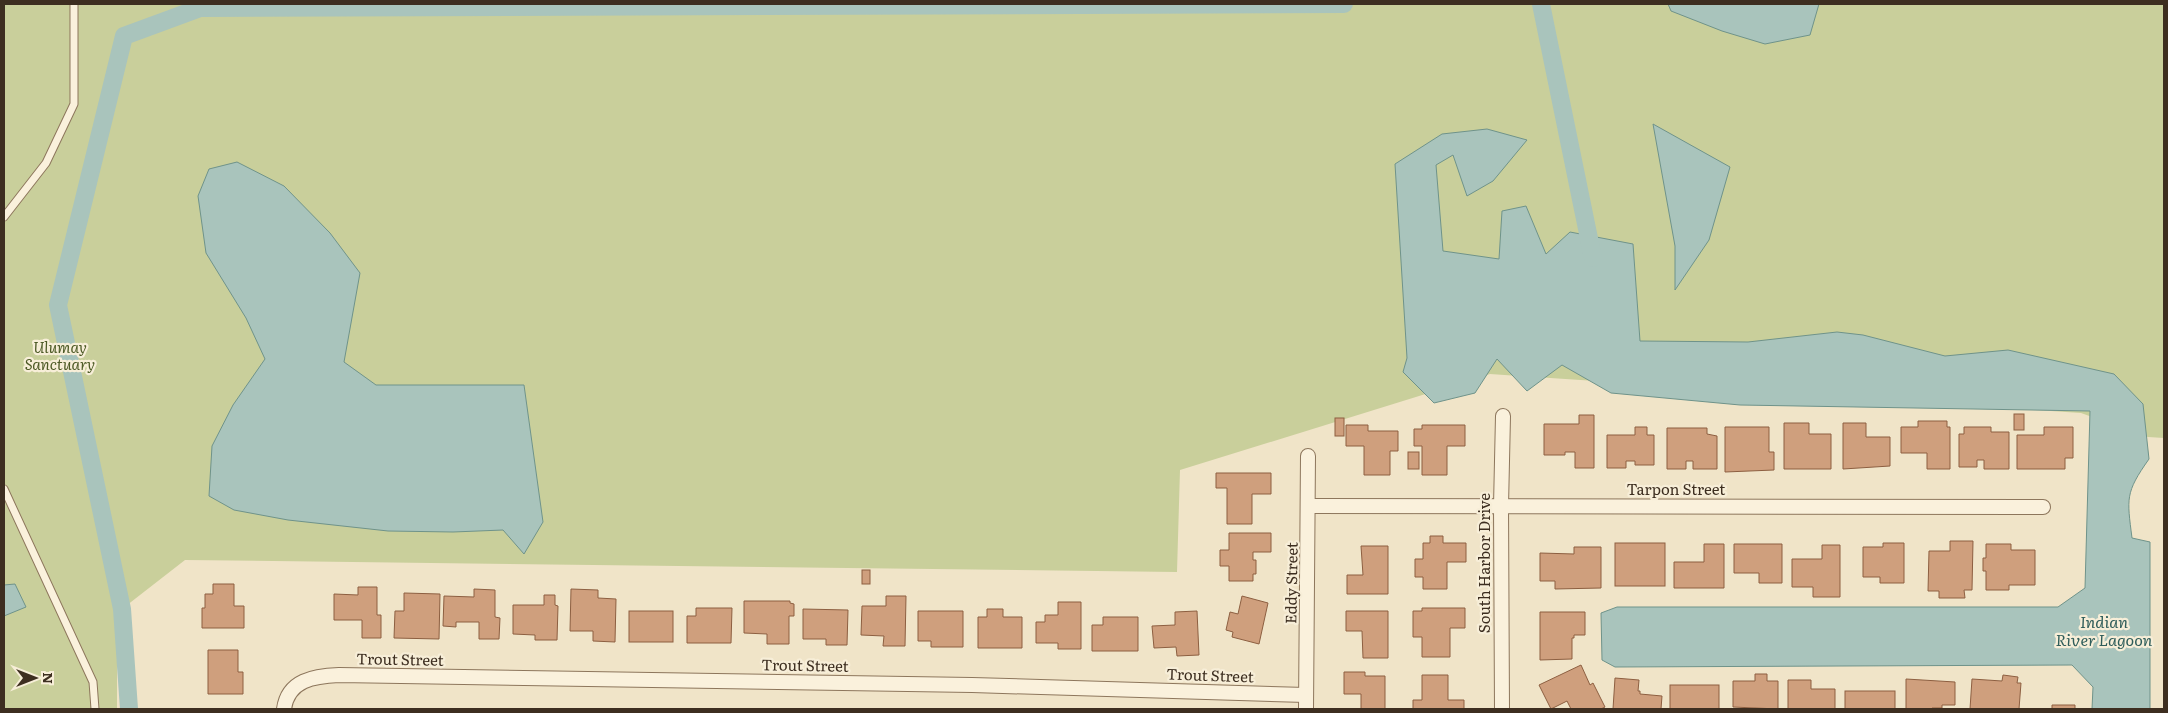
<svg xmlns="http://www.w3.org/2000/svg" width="2168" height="713" font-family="Literata,serif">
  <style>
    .green { fill: #c9cf9b }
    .water { fill: #a9c4bc; stroke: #6f938a }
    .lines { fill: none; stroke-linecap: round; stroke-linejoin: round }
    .canal { stroke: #a9c4bc; stroke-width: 18 }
    .building { fill: #cf9f7d; stroke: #8d5f41 }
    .lane-casing { stroke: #8d765c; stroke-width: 9 }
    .street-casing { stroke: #8d765c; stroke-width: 16 }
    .lane { stroke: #faf1dc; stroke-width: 7 }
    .street { stroke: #faf1dc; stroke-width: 14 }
    .labels { text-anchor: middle; stroke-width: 4.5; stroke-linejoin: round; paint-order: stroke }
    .park-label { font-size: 15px; font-style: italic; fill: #4d5a26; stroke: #f7eed8 }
    .street-label { font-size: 15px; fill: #3d2e20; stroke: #f7eed8 }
    .water-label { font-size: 16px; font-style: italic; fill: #2f5d5a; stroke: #f7eed8 }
  </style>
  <rect width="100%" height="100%" fill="#f0e4c8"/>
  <!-- green -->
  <polygon class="green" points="4,4 2164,4 2164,438 2148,437 2081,413 1490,374 1180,470 1177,572 185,560 122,609 117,620 117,709 4,709"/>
  <!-- water -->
  <g class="water">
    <polygon points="1668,4 1819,4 1810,35 1765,44 1722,31 1671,11"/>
    <polygon points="1653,124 1730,167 1709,240 1675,290 1675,246"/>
    <path d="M1487,129l40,11 -34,41 -26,15 -14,-41 -17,10 7,86 56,8 3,-48 24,-5 20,48 24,-22 63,12 7,97 108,1 89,-10 26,3 82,21 63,-6 106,24 29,30 6,55c-24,34 -22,39 -17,79l18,4v167h-58l1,-22 -21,-22 -457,2 -13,-7 -1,-47 16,-6h441l27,-19 5,-177 -350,-6 -129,-12 -49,-28 -35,26 -30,-32 -22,34 -41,10 -31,-31 4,-14 -12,-194 47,-30z"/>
    <polygon points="237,162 284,186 330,233 360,273 344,362 376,385 524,385 543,522 524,554 503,530 453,532 388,531 288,520 234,510 209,496 212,446 233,405 265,359 246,318 206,253 198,196 209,169"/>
    <polygon points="15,584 26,607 4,616 4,585"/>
  </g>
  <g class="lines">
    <!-- canal -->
    <g class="canal">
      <polyline points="1541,4 1593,258"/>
      <polyline points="129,709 122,609 58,305 124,36 200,8 1344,4"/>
    </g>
  </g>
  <!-- building -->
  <g class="building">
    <rect x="2014" y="414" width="10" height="16"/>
    <polygon points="1579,415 1594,415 1594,468 1575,468 1575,452 1565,452 1565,455 1544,455 1544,424 1579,424"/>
    <rect x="1335" y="418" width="9" height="18"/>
    <polygon points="1918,421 1947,421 1947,427 1950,427 1950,469 1927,469 1927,453 1901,453 1901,427 1918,427"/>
    <polygon points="1784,423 1809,423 1809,434 1831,434 1831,469 1784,469"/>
    <polygon points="1843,423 1866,423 1866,437 1890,437 1890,466 1843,469"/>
    <polygon points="1346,425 1368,425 1368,431 1398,431 1398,451 1390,451 1390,475 1364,475 1364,446 1346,446"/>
    <polygon points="1422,425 1465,425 1465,446 1447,446 1447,475 1422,475 1422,446 1414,446 1414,429 1422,429"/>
    <polygon points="1635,427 1647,427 1647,435 1654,435 1654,465 1635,465 1635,461 1626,461 1626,468 1607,468 1607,435 1635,435"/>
    <polygon points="1725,427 1769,427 1769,452 1774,452 1774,470 1725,472"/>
    <polygon points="1964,427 1991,427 1991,432 2009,432 2009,469 1984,469 1984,460 1977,460 1977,467 1959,467 1959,434 1964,434"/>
    <polygon points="2044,427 2073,427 2073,458 2065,458 2065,469 2017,469 2017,435 2044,435"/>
    <polygon points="1667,428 1707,428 1707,434 1717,436 1717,469 1693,469 1693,461 1686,461 1686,469 1667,469"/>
    <rect x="1408" y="452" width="11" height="17"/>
    <polygon points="1216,473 1271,473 1271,494 1252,494 1252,524 1227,524 1227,488 1216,488"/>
    <polygon points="1229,533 1271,533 1271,552 1253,552 1253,560 1256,560 1256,574 1253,574 1253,581 1229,581 1229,566 1220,566 1220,550 1229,550"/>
    <polygon points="1430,536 1443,536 1443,543 1466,543 1466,562 1447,562 1447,589 1423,589 1423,577 1415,577 1415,559 1423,559 1423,543 1430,543"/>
    <polygon points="1950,541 1973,541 1972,590 1964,590 1965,598 1939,598 1939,591 1928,591 1929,551 1950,551"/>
    <rect x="1615" y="543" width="50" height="43"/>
    <polygon points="1883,543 1904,543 1904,583 1880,583 1880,577 1863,577 1863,547 1883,547"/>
    <polygon points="1704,544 1724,544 1724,588 1674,588 1674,562 1704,562"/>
    <polygon points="1734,544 1782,544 1782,583 1759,583 1759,573 1734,573"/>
    <polygon points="1986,544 2011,544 2011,550 2035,550 2035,585 2009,585 2009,590 1986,590 1986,571 1983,571 1983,558 1986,558"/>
    <polygon points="1822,545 1840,545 1840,597 1813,597 1813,587 1792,587 1792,559 1822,559"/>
    <polygon points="1361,546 1388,546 1388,594 1347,594 1347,575 1363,575"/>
    <polygon points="1574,547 1601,547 1601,588 1555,589 1555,581 1540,581 1540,553 1574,554"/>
    <rect x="862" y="570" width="8" height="14"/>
    <polygon points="213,584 234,584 234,606 244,606 244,628 202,628 202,608 205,608 205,594 213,594"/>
    <polygon points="358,587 377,587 377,615 381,615 381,638 362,638 362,620 334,620 334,594 358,595"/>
    <polygon points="474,589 495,590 495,617 500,618 499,639 479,639 479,622 456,622 456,627 443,626 444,596 474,597"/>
    <polygon points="571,589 598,590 598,598 616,599 615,642 593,641 593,631 570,631"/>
    <polygon points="404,593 440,594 439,639 394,638 395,611 404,611"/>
    <polygon points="544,595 555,595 555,605 558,606 557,640 535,640 535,635 513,634 513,605 544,605"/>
    <polygon points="886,596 906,596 905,646 883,646 884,636 861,635 862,606 886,606"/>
    <polygon points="1242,596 1268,603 1259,644 1232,637 1233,632 1226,630 1230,612 1238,614"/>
    <polygon points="744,601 790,601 790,603 794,604 794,616 789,616 789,644 767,644 767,634 744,633"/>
    <polygon points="1058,602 1081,602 1081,649 1058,649 1058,643 1036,643 1036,622 1045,622 1045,615 1058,615"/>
    <polygon points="696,608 732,608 731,643 687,643 687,616 696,616"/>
    <polygon points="1422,608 1465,608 1465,628 1450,628 1450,657 1422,657 1422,637 1413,637 1413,611 1422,611"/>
    <polygon points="803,609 848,610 847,645 826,645 826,639 803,639"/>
    <polygon points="987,609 1003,609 1003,617 1022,617 1022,648 978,648 978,617 987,617"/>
    <rect x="629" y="611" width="44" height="31"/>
    <polygon points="918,611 963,611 963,647 931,647 931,641 918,641"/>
    <polygon points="1197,611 1199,655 1177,656 1176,647 1154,648 1152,626 1175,625 1175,612"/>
    <polygon points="1346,611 1388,611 1388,658 1363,658 1362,631 1346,631"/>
    <polygon points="1540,612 1585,612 1585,635 1574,635 1574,638 1572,638 1572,659 1540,660"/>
    <polygon points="1103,617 1138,617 1138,651 1092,651 1092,625 1103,625"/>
    <polygon points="208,650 238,650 238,672 243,672 243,694 208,694"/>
    <polygon points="1581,665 1590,685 1593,683 1605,707 1601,709 1571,709 1567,701 1551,709 1539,685"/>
    <polygon points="1344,672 1365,672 1365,676 1385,676 1385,709 1361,709 1361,694 1344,694"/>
    <polygon points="1755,674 1767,674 1767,681 1778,681 1778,709 1733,707 1733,681 1755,681"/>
    <polygon points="1422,675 1448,675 1448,700 1464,700 1464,709 1413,709 1413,700 1422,700"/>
    <polygon points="2003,675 2018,677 2017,683 2021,683 2019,709 1970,709 1972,679 2002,681"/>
    <polygon points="1615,678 1639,680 1638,691 1640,691 1640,694 1662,696 1661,709 1613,709"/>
    <polygon points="1906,679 1955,682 1955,705 1942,705 1942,708 1932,708 1932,709 1906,709"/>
    <polygon points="1788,680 1811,680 1811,689 1835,689 1835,709 1788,709"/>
    <rect x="1670" y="685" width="49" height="24"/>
    <rect x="1845" y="691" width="50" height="18"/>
    <polygon points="2052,705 2075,705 2075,709 2033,709 2052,709"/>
  </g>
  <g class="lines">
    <defs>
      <g id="lane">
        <polyline points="4,217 46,163 74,104 74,4"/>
        <polyline points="4,489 93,682 95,709"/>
      </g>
      <g id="street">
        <polyline points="1309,506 2043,507"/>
        <path d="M284,709c4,-29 30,-33 55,-34l633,10 334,10"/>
        <polyline points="1306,709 1308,456"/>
        <polyline points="1502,709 1501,506 1503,416"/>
      </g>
    </defs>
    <!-- lane casing -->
    <use href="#lane" class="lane-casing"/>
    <!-- street casing -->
    <use href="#street" class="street-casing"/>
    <!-- lane -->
    <use href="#lane" class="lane"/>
    <!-- street -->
    <use href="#street" class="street"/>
  </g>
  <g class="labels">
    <!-- park labels -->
    <g class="park-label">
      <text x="60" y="353">Ulumay<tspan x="60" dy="17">Sanctuary</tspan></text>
    </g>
    <!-- street labels -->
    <g class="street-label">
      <text x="1676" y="495">Tarpon Street</text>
      <text transform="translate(1485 563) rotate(-90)" y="5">South Harbor Drive</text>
      <text transform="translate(1292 583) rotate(-89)" y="5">Eddy Street</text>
      <text transform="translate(400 660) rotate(1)" y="5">Trout Street</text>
      <text transform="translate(805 666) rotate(1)" y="5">Trout Street</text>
      <text transform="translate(1210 676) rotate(2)" y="5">Trout Street</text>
    </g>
    <!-- water labels -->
    <g class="water-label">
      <text x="2104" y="628">Indian<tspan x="2104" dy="18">River Lagoon</tspan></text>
    </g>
  </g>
  <!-- border -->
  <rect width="2168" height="713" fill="none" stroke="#3d2e20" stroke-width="10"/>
  <!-- north arrow -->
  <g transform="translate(35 678) rotate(90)" stroke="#f7eed8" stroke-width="4" paint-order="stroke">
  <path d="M0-4L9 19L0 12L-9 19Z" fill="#3d2e20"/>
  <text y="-8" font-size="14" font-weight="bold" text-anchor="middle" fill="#3d2e20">N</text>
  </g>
</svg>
